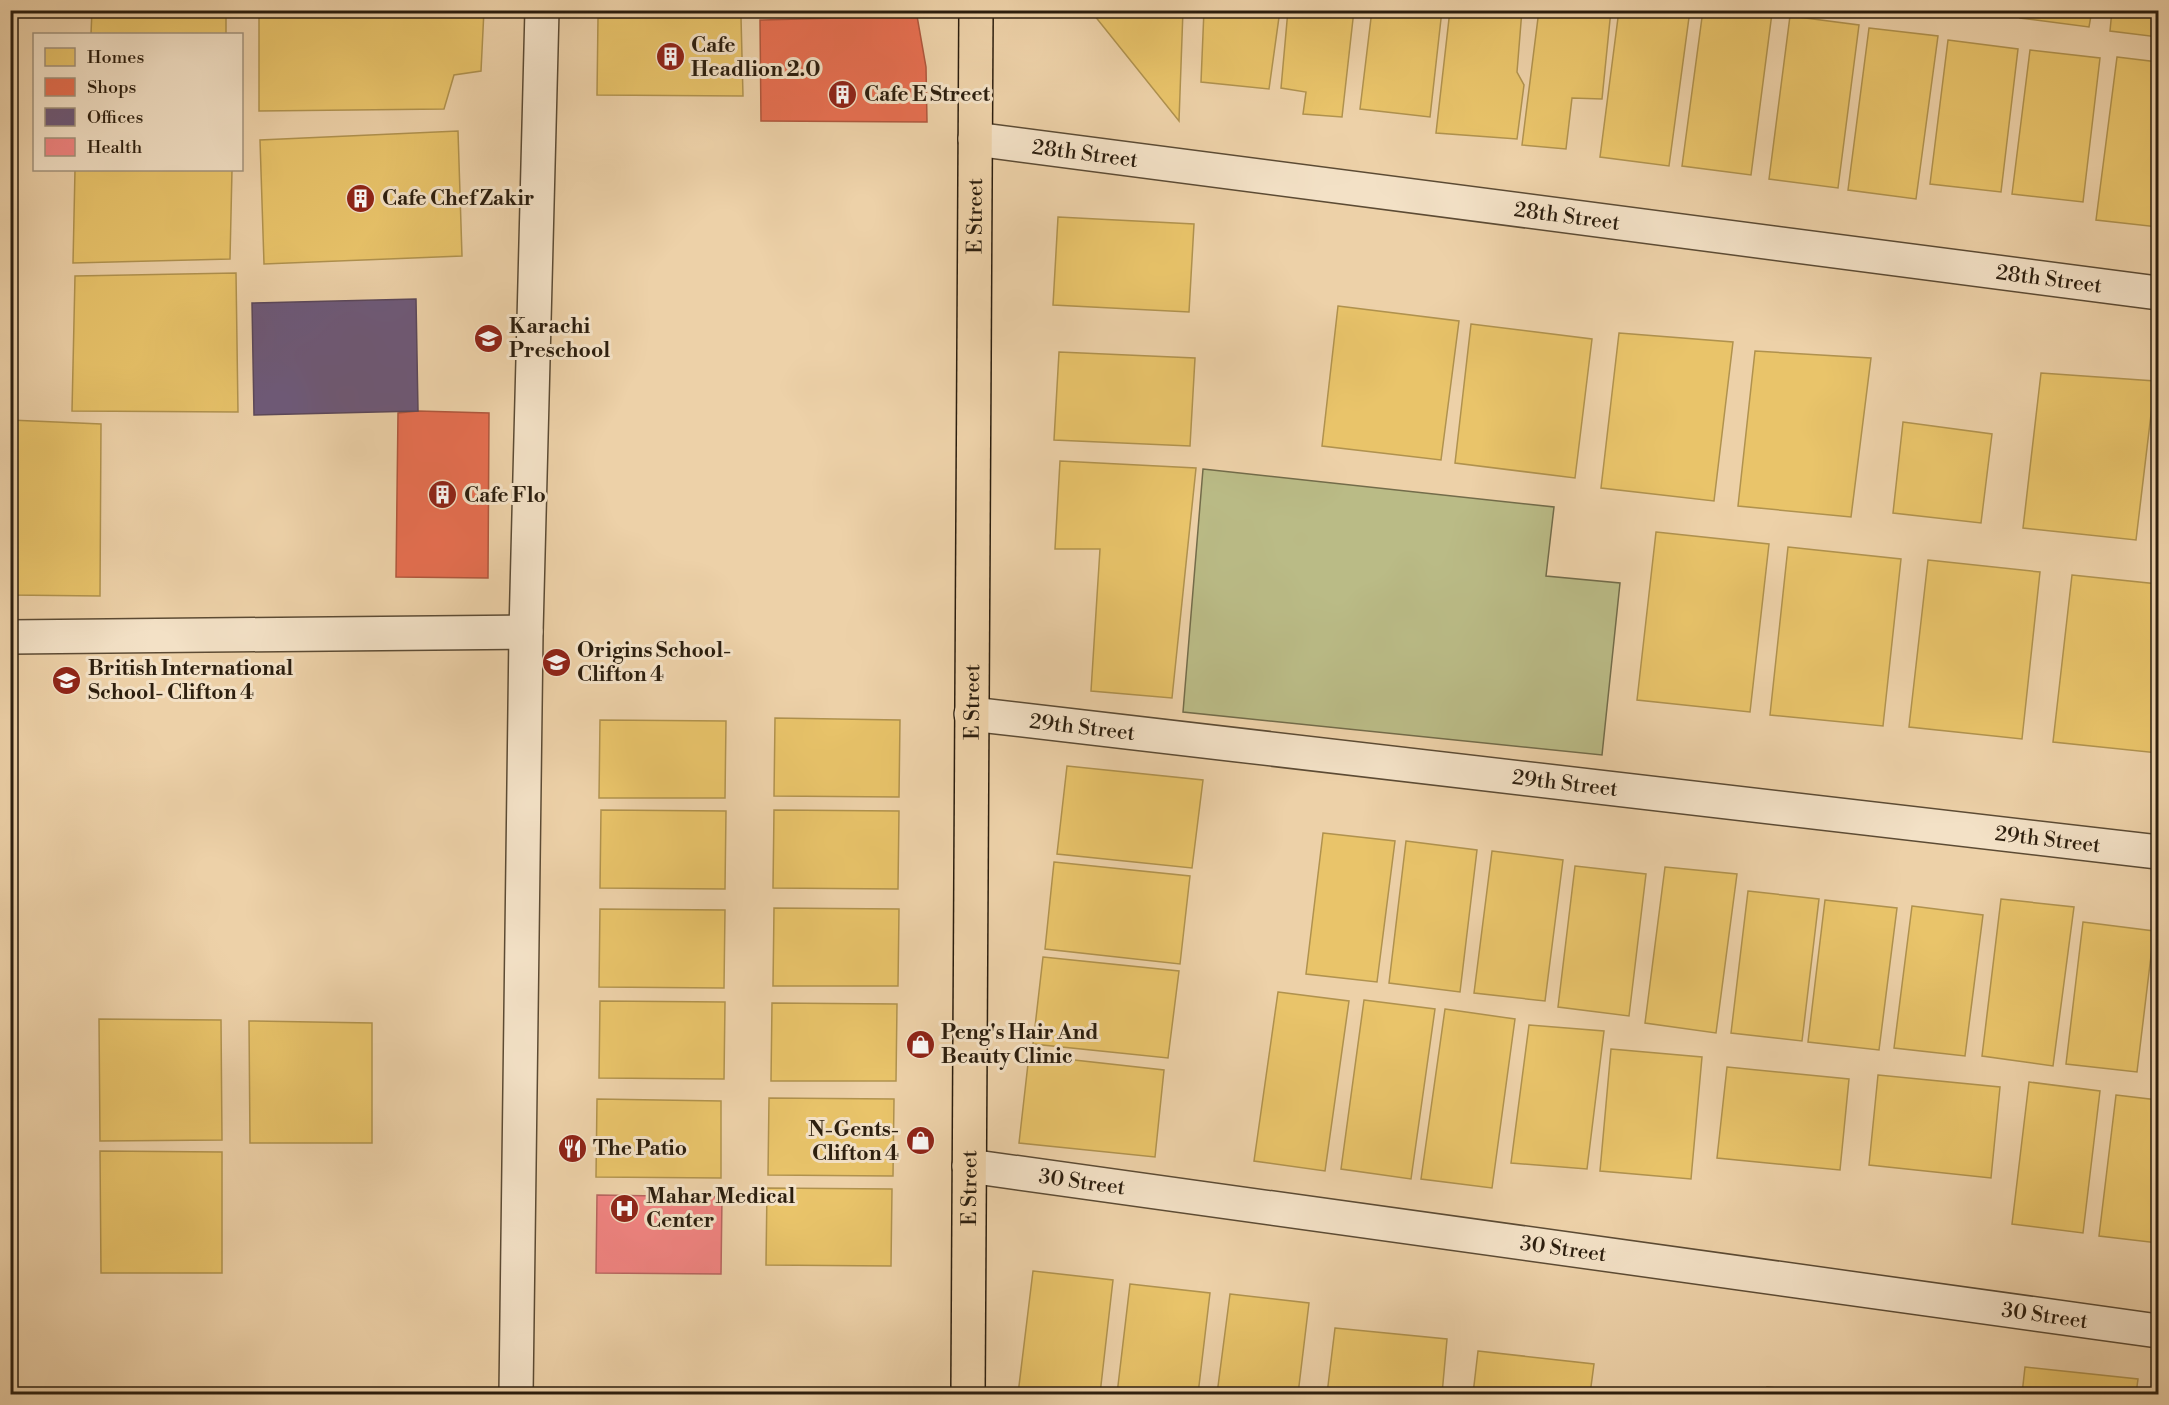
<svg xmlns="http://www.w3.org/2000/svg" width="2169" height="1405" font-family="'Libre Bodoni',serif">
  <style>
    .green { fill: #babb86; stroke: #736c4a; stroke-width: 1.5 }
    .homes { fill: #e9c46a; stroke: #b0924e; stroke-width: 1.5 }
    .shops { fill: #e76f51; stroke: #af573d; stroke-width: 1.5 }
    .offices { fill: #6d597a; stroke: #5a475a; stroke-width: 1.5 }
    .health { fill: #f28482; stroke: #b7655f; stroke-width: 1.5 }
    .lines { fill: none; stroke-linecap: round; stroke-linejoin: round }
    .minor-casing { stroke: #5c4b34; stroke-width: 36 }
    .major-casing { stroke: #2c1e0e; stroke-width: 36 }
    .minor { stroke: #f3e1c6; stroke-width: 33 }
    .major { stroke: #edd1a8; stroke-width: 33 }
    .labels { text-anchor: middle; stroke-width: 6; stroke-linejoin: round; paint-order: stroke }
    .poi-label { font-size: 21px; font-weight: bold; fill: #2c1e0e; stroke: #f3e1c6; text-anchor: start }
    .street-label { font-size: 21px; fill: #2c1e0e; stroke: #f3e1c6 }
  </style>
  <rect width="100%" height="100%" fill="#edd1a8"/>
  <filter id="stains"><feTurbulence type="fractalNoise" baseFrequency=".00333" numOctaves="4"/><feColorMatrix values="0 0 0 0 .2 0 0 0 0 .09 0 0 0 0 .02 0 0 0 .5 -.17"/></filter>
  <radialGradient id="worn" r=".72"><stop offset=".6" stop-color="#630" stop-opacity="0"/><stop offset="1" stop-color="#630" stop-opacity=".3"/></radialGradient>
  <!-- green -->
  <polygon class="green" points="1203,469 1554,507 1546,576 1620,583 1602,755 1183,712"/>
  <!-- homes -->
  <g class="homes">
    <polygon points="92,10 226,10 226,34 91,34"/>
    <polygon points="259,10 484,10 481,71 454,75 444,109 259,111"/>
    <polygon points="1090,10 1183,10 1179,121"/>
    <polygon points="1204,10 1280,10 1269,89 1201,82"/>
    <polygon points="1288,10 1354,10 1342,117 1303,114 1306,92 1281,88"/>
    <polygon points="1372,10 1442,10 1430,117 1360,109"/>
    <polygon points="1450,10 1522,10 1517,72 1524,85 1517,139 1436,133"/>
    <polygon points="1539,10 1611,10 1602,99 1572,98 1566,149 1522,145"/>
    <polygon points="1619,10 1690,10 1669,166 1600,157"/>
    <polygon points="1703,10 1756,10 1772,13 1751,175 1682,166"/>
    <polygon points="2021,10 2092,10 2089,27 2020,18"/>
    <polygon points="2112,10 2158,10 2158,37 2110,31"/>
    <polygon points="1790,16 1859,25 1838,188 1769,179"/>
    <polygon points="741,17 743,96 597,95 598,18"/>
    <polygon points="1869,28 1938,36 1916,199 1848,190"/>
    <polygon points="1948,40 2018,49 2001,192 1930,184"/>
    <polygon points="2030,50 2100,58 2083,202 2012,194"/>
    <polygon points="2117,57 2158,62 2158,227 2096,220"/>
    <polygon points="458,131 462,256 264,264 260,140"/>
    <polygon points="75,170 232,170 230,259 73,263"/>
    <polygon points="1058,217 1194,224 1189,312 1053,305"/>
    <polygon points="236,273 238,412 72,411 75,276"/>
    <polygon points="1338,306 1459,321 1441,460 1322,446"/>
    <polygon points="1471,324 1592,339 1575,478 1455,463"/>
    <polygon points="1619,333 1733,342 1714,501 1601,488"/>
    <polygon points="1755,351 1871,358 1851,517 1738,506"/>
    <polygon points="1059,352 1195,358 1190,446 1054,440"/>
    <polygon points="2041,373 2155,381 2136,540 2023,528"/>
    <polygon points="10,420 101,424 100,596 10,595"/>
    <polygon points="1903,422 1992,434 1981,523 1893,513"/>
    <polygon points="1060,461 1196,468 1172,698 1091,691 1100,549 1055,549"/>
    <polygon points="1656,532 1769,544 1750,712 1637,700"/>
    <polygon points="1788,547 1901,559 1883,726 1770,715"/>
    <polygon points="1928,560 2040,572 2022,739 1909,727"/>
    <polygon points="2072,575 2158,584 2158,753 2053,742"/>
    <polygon points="775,718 900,720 899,797 774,796"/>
    <polygon points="600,720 726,721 725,798 599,798"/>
    <polygon points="1067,766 1203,780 1192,868 1057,854"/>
    <polygon points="601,810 726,811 725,889 600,888"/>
    <polygon points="774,810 899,811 898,889 773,888"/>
    <polygon points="1323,833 1395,841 1377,982 1306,974"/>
    <polygon points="1406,841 1477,850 1460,992 1389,983"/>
    <polygon points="1492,851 1563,860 1545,1001 1474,993"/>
    <polygon points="1054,862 1190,876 1180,964 1045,949"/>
    <polygon points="1575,866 1646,874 1629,1016 1558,1007"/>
    <polygon points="1665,867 1737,874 1716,1033 1645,1023"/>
    <polygon points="1748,891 1819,899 1802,1041 1731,1033"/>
    <polygon points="2001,899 2074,907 2053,1066 1982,1056"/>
    <polygon points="1825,900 1897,908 1879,1050 1808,1042"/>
    <polygon points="1912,906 1983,915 1965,1056 1894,1048"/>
    <polygon points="774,908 899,909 898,986 773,986"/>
    <polygon points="600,909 725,910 724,988 599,987"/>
    <polygon points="2083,922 2154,931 2137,1072 2066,1064"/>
    <polygon points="1043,957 1179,971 1168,1058 1033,1044"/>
    <polygon points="1278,992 1349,1001 1325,1171 1254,1161"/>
    <polygon points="1364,1000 1435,1009 1411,1179 1341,1169"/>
    <polygon points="600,1001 725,1002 724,1079 599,1078"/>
    <polygon points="772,1003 897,1004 896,1081 771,1081"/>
    <polygon points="1445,1009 1515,1019 1492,1188 1421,1179"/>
    <polygon points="99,1019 221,1020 222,1140 100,1141"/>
    <polygon points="249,1021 372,1023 372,1143 250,1143"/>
    <polygon points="1529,1025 1604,1031 1587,1169 1511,1163"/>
    <polygon points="1611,1049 1702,1057 1691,1179 1600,1171"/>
    <polygon points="1029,1055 1164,1070 1155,1157 1019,1143"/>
    <polygon points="1727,1067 1849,1079 1840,1170 1717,1158"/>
    <polygon points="1878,1075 2000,1087 1991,1178 1869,1165"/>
    <polygon points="2029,1082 2100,1091 2083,1233 2012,1224"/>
    <polygon points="2116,1095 2158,1100 2158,1243 2099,1236"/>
    <polygon points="769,1098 894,1099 893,1176 768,1175"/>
    <polygon points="597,1099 721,1101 721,1178 596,1177"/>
    <polygon points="100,1151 222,1152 222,1273 101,1273"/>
    <polygon points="767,1188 892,1189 891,1266 766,1265"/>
    <polygon points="1033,1271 1113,1280 1100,1394 1018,1394"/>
    <polygon points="1130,1284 1210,1293 1198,1394 1117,1394"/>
    <polygon points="1230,1294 1309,1303 1298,1394 1217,1394"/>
    <polygon points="1335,1328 1447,1339 1442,1394 1327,1394"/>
    <polygon points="1478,1351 1594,1364 1590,1394 1473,1394"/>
    <polygon points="2025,1367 2138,1379 2136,1394 2022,1394"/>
    <polygon points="1767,1387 1841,1394 1767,1394"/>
  </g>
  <!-- shops -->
  <g class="shops">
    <polygon points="917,16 926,67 927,122 761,121 760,20"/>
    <polygon points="418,411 489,413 488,578 396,577 398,413"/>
  </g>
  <!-- offices -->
  <polygon class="offices" points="416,299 418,411 254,415 252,303"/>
  <!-- health -->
  <polygon class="health" points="597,1195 722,1197 721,1274 596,1273"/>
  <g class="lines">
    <defs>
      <g id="minor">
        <path id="s1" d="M975,139l1183,154"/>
        <polyline points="10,637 526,632"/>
        <path id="s2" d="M971,714l1187,138"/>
        <path id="s3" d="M969,1166l1189,165"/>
        <polyline points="516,1394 526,632 542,10"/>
      </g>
      <g id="major">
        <path id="s4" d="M968,1394l8,-1384"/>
      </g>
    </defs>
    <!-- minor casing -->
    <use href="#minor" class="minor-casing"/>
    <!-- major casing -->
    <use href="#major" class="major-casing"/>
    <!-- minor -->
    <use href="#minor" class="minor"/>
    <!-- major -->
    <use href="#major" class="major"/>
  </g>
  <!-- icons -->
  <defs>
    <symbol id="building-disc" viewBox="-11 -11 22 22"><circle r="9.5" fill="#8f2418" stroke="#f3e1c6"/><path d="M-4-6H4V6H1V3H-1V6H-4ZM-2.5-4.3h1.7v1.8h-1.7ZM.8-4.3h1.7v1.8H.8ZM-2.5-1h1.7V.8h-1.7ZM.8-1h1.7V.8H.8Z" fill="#fff"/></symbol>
    <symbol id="school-disc" viewBox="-11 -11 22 22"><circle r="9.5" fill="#8f2418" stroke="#f3e1c6"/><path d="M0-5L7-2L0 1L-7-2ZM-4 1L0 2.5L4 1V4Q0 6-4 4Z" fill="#fff"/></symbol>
    <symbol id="shop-disc" viewBox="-11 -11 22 22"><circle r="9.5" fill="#8f2418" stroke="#f3e1c6"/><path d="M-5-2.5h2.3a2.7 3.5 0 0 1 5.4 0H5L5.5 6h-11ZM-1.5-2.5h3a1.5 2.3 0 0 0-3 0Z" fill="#fff"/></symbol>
    <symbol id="restaurant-disc" viewBox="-11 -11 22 22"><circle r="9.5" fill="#8f2418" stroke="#f3e1c6"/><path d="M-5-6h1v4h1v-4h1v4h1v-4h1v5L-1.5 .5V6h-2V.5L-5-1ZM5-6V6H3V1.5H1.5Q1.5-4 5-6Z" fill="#fff"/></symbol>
    <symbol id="hospital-disc" viewBox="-11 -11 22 22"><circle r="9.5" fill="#8f2418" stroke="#f3e1c6"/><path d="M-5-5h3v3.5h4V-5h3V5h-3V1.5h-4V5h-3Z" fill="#fff"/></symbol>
  </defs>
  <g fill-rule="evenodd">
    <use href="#building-disc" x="654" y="40" width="33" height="33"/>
    <use href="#building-disc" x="826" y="78" width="33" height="33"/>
    <use href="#building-disc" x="344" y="182" width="33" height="33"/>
    <use href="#school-disc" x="472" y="322" width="33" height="33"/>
    <use href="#building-disc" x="426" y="478" width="33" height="33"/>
    <use href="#school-disc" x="540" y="646" width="33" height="33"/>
    <use href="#school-disc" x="50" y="664" width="33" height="33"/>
    <use href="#shop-disc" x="904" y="1028" width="33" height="33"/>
    <use href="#shop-disc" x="904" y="1124" width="33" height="33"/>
    <use href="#restaurant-disc" x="556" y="1132" width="33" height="33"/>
    <use href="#hospital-disc" x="608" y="1192" width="33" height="33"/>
  </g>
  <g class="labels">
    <!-- poi labels -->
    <g class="poi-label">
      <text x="691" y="52">Cafe<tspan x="691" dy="24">Headlion 2.0</tspan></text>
      <text x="864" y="101">Cafe E Street</text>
      <text x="382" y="205">Cafe Chef Zakir</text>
      <text x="509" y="333">Karachi<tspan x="509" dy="24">Preschool</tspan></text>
      <text x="464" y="502">Cafe Flo</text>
      <text x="577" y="657">Origins School-<tspan x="577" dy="24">Clifton 4</tspan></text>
      <text x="88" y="675">British International<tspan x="88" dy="24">School- Clifton 4</tspan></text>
      <text x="941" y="1039">Peng's Hair And<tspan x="941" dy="24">Beauty Clinic</tspan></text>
      <text x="899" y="1136" text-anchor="end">N-Gents-<tspan x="899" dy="24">Clifton 4</tspan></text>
      <text x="593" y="1155">The Patio</text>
      <text x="646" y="1203">Mahar Medical<tspan x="646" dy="24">Center</tspan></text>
    </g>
    <!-- street labels -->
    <g class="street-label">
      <text dy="7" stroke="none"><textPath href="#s1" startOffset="111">28th Street</textPath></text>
      <text dy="7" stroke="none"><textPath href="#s1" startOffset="597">28th Street</textPath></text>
      <text dy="7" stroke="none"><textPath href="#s4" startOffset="1178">E Street</textPath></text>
      <text dy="7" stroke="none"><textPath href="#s1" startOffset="1083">28th Street</textPath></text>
      <text dy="7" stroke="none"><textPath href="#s4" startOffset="692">E Street</textPath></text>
      <text dy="7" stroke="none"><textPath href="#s2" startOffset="112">29th Street</textPath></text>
      <text dy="7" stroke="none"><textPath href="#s2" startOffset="598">29th Street</textPath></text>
      <text dy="7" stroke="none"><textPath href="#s2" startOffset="1084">29th Street</textPath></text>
      <text dy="7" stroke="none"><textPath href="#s3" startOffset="114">30 Street</textPath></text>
      <text dy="7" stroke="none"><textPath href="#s4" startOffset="206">E Street</textPath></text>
      <text dy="7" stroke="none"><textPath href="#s3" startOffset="600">30 Street</textPath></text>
      <text dy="7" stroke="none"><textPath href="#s3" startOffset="1086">30 Street</textPath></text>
    </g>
  </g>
  <!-- margin -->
  <rect width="2169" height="1405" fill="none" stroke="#edd1a8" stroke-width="36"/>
  <rect x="12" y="12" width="2145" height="1381" fill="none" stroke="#2c1e0e" stroke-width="3"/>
  <rect x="18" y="18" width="2133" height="1369" fill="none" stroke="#2c1e0e" stroke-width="1.5"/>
  <!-- legend -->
  <rect x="33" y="33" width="210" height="138" fill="#f3e1c6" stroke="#a3937c" stroke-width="1.5"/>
  <rect x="45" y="48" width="30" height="18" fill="#e9c46a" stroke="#a3937c" stroke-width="1.5"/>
  <text x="87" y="63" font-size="18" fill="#2c1e0e">Homes</text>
  <rect x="45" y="78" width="30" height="18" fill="#e76f51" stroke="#a3937c" stroke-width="1.5"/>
  <text x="87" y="93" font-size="18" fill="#2c1e0e">Shops</text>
  <rect x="45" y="108" width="30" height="18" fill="#6d597a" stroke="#a3937c" stroke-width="1.5"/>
  <text x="87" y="123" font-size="18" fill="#2c1e0e">Offices</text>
  <rect x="45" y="138" width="30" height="18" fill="#f28482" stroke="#a3937c" stroke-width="1.5"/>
  <text x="87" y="153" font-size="18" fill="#2c1e0e">Health</text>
  <rect width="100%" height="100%" filter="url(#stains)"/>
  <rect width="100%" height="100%" fill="url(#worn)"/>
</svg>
